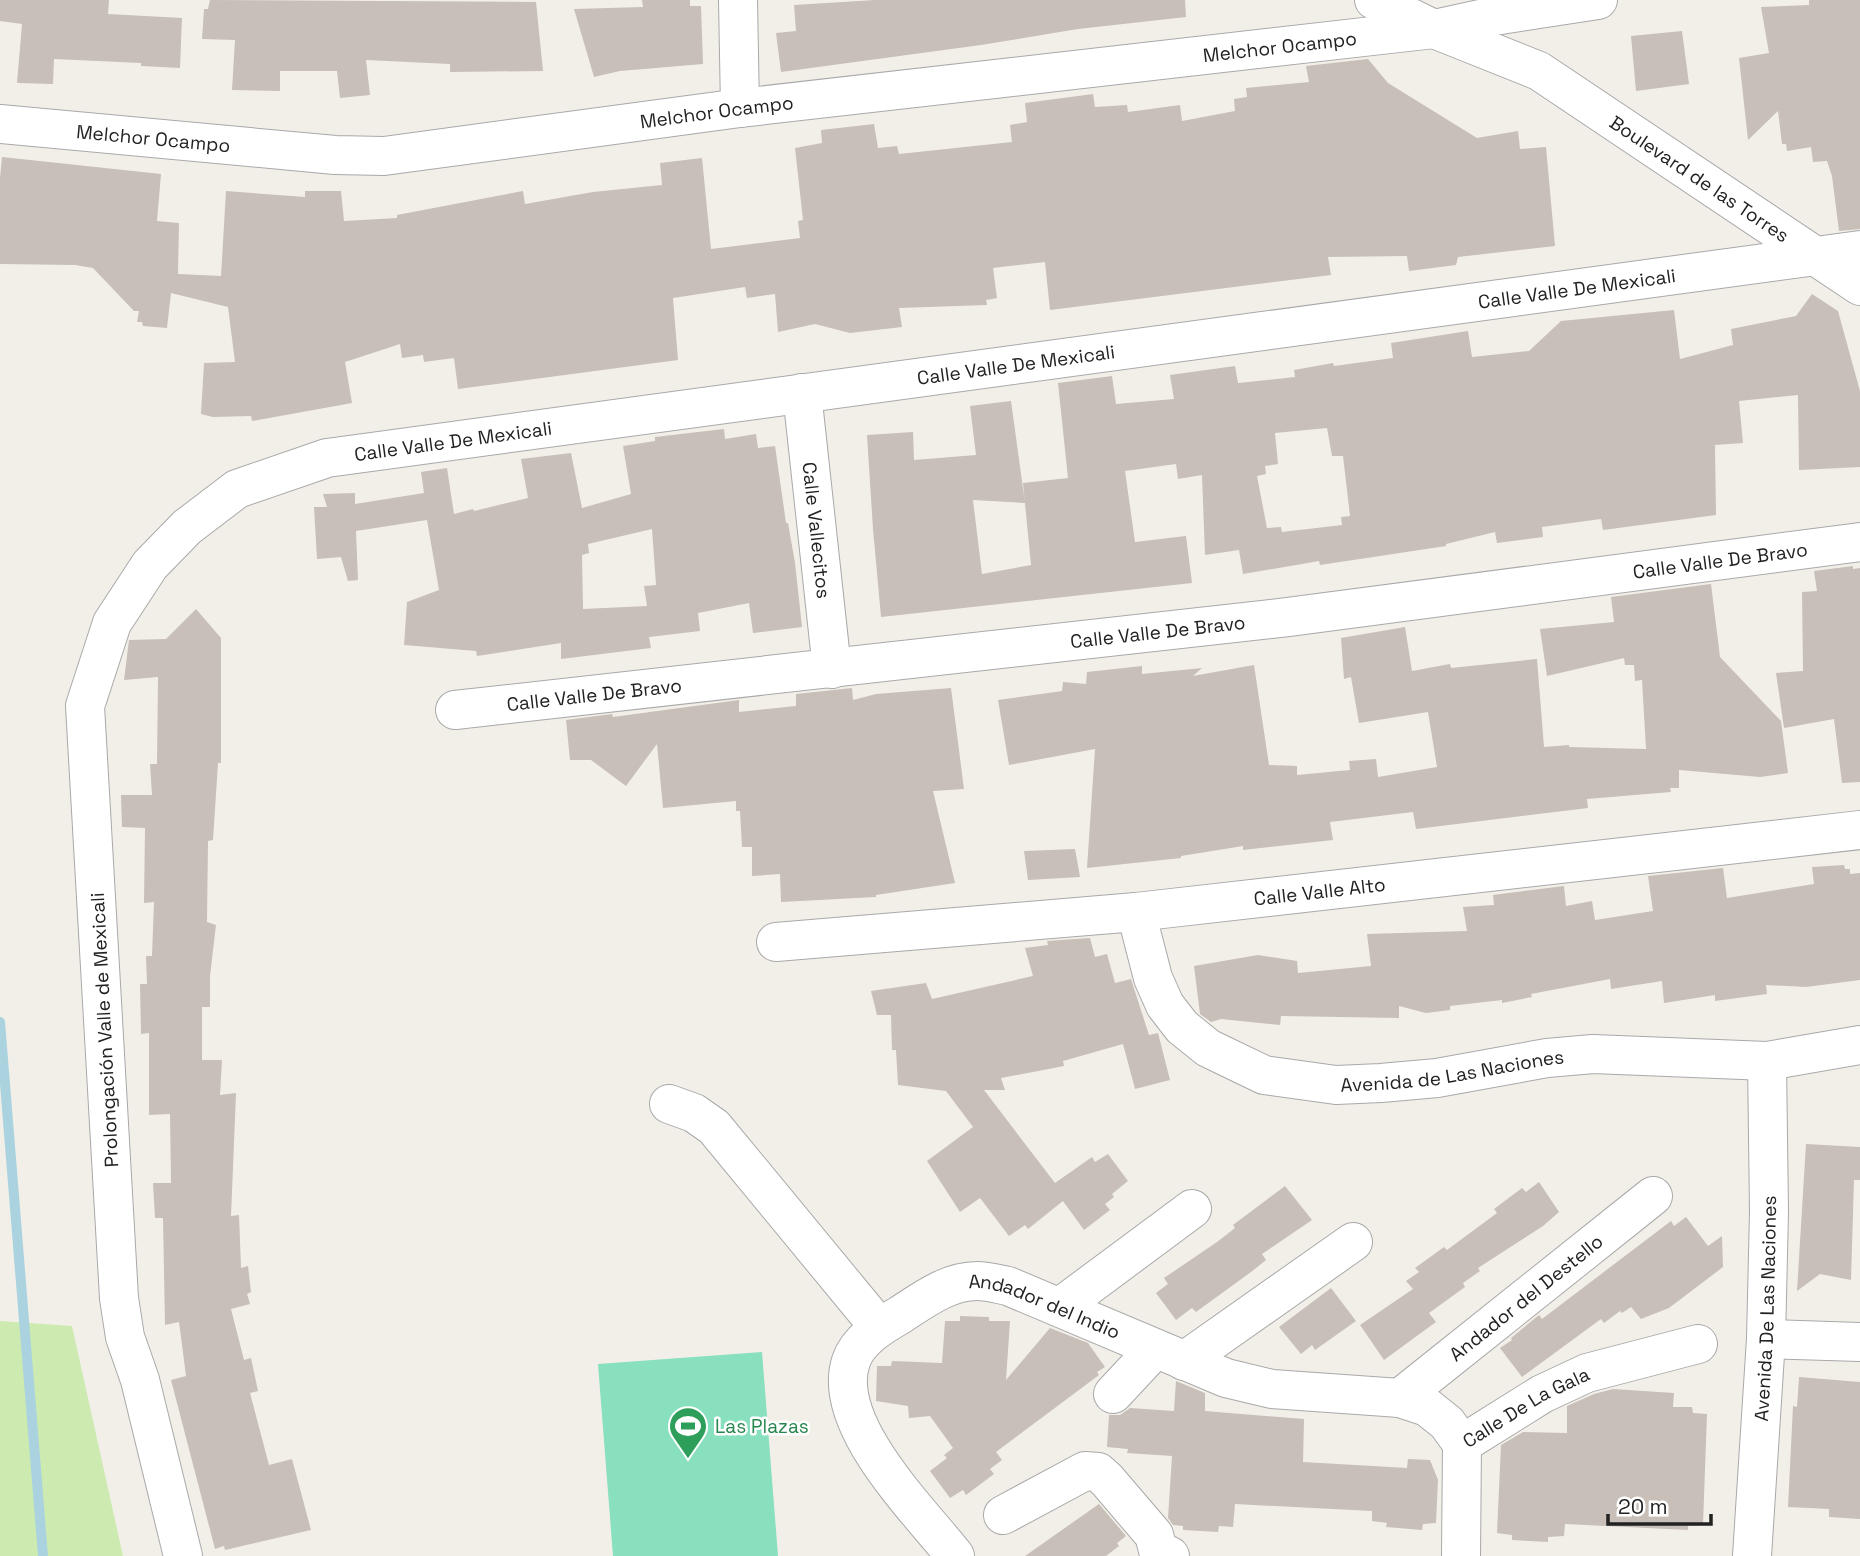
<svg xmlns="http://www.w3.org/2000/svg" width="1860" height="1556" font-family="'Space Grotesk',sans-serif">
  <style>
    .grass { fill: #cdebb0 }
    .pitch { fill: #88e0be }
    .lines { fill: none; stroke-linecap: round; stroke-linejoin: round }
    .stream { stroke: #aad3df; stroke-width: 10 }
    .building { fill: #c7bfb8; fill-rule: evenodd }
    .minor-casing { stroke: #a9a9a9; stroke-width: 40 }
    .minor { stroke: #fff; stroke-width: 38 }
    .labels { text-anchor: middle; stroke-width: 5; stroke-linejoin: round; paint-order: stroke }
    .street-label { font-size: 19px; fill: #222; stroke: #fff }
    .leisure-label { font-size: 19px; fill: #27864d; stroke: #fff; text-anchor: start }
  </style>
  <rect width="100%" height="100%" fill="#f2efe9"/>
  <!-- grass -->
  <polygon class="grass" points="0,1321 72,1326 123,1556 0,1556"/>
  <!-- pitch -->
  <polygon class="pitch" points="762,1352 778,1556 613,1556 598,1364"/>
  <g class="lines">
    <!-- stream -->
    <polyline class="stream" points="0,1022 43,1556"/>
  </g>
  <!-- building -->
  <g class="building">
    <polygon points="0,0 109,0 108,14 182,18 180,68 141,66 141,63 54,59 53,84 17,83 22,24 0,21"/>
    <polygon points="210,0 536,2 543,71 450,72 450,64 366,60 370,95 340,98 337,71 280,71 280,91 232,90 235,40 202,39 204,9 208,9"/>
    <polygon points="642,0 690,0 690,6 701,6 703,64 620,71 594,77 574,9 643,7"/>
    <polygon points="875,0 1185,0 1186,17 1078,29 981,45 781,72 776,33 796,31 794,5"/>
    <polygon points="1809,0 1860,0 1860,229 1839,231 1832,176 1827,161 1813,162 1811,147 1787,151 1786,144 1782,144 1778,111 1748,140 1739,58 1769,53 1761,7 1809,5"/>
    <polygon points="1682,31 1689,84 1636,91 1631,36"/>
    <polygon points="1368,59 1388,83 1477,138 1518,131 1520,149 1546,147 1555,246 1458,257 1456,265 1409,271 1407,256 1328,257 1331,275 1050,310 1045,262 993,268 997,298 986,300 987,305 899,308 902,327 850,333 815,324 778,332 775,294 747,298 745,287 673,298 678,360 458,389 454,358 424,362 423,355 402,358 400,344 345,362 352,403 252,421 251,416 213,417 201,414 204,363 235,362 228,307 171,293 167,328 143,326 142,322 137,322 139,311 134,311 93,268 75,265 0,264 0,178 2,157 161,174 157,221 179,223 178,274 221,276 226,191 305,197 305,191 341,191 344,221 397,218 397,215 523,191 525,204 593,192 662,185 660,163 702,158 711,249 800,238 798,221 803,220 795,148 822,143 821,130 874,124 878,148 897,146 899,154 1012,142 1010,125 1027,122 1025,103 1093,94 1095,107 1127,105 1128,112 1180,105 1182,121 1235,111 1234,99 1247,97 1246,88 1309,82 1306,66"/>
    <path d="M1812,294l26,17 22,80v76l-61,3 -1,-75 -59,6 4,42 -28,2 1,70 -113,15 -2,-11 -59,8 1,10 -46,6 -2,-11 -49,12v2l-126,19 -1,-4 -76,13 -4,-24 -34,5 -3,-80 -24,4 -2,-15 -51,7 10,71 51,-6 6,47 -311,34 -8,-88 -6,-94 46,-3 1,28 62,-5 -6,-49 41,-5 14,102 -52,-3 9,74 49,-9 -8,-82 45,-5 -10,-95 54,-7 4,28 58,-5 -4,-24 65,-9 3,17 57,-6 -1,-7 39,-7 1,3 59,-8 -2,-15 77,-12 4,26 57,-6 32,-30 113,-11 6,49 53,-14 -2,-16 65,-13zM1327,428l5,28h11l7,60 -9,1 1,8 -60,7 -1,-5 -14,1 -10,-52 9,-2 -1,-8 13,-2 -3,-31z"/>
    <path d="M724,429l1,10 31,-5 2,14 17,-2 11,77h2l7,40 7,64 -49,6 -4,-30 -51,10 2,18 -51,6 2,11 -90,11v-16l-84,13 -1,-5 -72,-6 3,-43 32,-12 -12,-70 -71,11 2,49 -10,1 -7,-24 -24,2 -3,-52h13l-4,-13 32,-1v11l69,-11 -3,-21 26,-4 7,46 19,-5 1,2 54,-13 -7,-39 50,-6 11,55 49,-14 -8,-48 32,-5v-4zM652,529l4,56 -12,1 3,20 -64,3 -1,-54 7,-2 -1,-9z"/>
    <polygon points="1853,566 1853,569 1860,568 1860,782 1842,783 1834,719 1784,728 1776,673 1803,671 1802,592 1817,591 1814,571"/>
    <polygon points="1711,584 1720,657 1781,721 1788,773 1760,777 1679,770 1679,788 1670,788 1671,792 1587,799 1588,808 1416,829 1413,812 1330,822 1333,840 1243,850 1243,846 1181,856 1181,858 1087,868 1095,749 1009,765 998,700 1062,691 1063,682 1086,684 1087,672 1142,666 1142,674 1202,668 1193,676 1254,665 1269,765 1297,766 1297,775 1350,770 1349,761 1376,759 1378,777 1437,767 1428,712 1359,723 1351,677 1344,679 1341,638 1405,627 1412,671 1450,664 1451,668 1537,659 1544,747 1569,745 1569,747 1646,749 1642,680 1635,681 1634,665 1625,665 1624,658 1547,676 1540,629 1614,622 1611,597"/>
    <polygon points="196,609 221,638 221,763 218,763 213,840 208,841 207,922 216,925 210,976 210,1007 202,1007 202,1060 222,1060 220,1095 236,1093 231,1216 239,1215 241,1268 248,1266 251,1292 247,1294 250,1304 231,1309 244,1360 251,1358 258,1391 250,1393 269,1465 292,1459 311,1530 225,1550 224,1546 215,1549 171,1380 186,1376 179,1322 165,1325 163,1218 155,1218 153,1183 171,1183 170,1114 149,1115 149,1033 141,1034 140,984 147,984 146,956 152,956 154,902 144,903 145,828 122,827 121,795 152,795 150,764 157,764 158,677 124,680 129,640 166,639"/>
    <polygon points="852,688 853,700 876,694 951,688 964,789 933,791 955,883 876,895 876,897 781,902 780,874 752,876 752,847 742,847 740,811 736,811 736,801 663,808 657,744 626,786 591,760 570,760 566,720 612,714 613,717 739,700 739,712 796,706 796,694"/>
    <polygon points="1075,849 1080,877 1028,880 1024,851"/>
    <polygon points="1844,865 1845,869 1850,869 1850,874 1860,873 1860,980 1806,987 1766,985 1767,994 1715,1001 1715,995 1664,1003 1662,981 1611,989 1610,979 1531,994 1532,997 1502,1003 1502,1000 1450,1006 1450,1010 1426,1013 1399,1006 1399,1018 1281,1016 1280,1025 1221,1019 1211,1022 1200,1014 1194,966 1258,955 1297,961 1298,973 1371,966 1367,934 1467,931 1463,907 1494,905 1493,895 1564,886 1566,906 1592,901 1595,920 1653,911 1648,876 1723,868 1727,898 1814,884 1812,867"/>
    <polygon points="1090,938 1095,957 1107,954 1115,983 1131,979 1149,1035 1158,1033 1170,1080 1135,1089 1123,1044 1063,1061 1064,1066 1001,1078 1005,1090 984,1090 1055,1183 1092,1157 1095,1162 1108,1154 1128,1181 1112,1194 1114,1197 1105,1204 1110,1210 1084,1230 1063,1201 1028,1229 1025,1225 1009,1236 980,1198 960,1212 927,1161 973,1127 946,1091 898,1085 896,1050 892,1050 891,1015 877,1015 871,991 926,983 932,999 1033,976 1025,948 1048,945 1047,941"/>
    <polygon points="1806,1144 1860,1147 1860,1180 1854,1180 1851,1280 1820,1274 1797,1291"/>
    <polygon points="1539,1182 1559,1212 1543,1226 1478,1268 1480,1271 1463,1283 1465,1287 1429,1313 1436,1322 1384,1360 1360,1325 1413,1289 1406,1281 1419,1272 1415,1268 1444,1247 1447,1250 1497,1213 1494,1209 1522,1188 1526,1192"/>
    <polygon points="1285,1186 1312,1220 1262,1254 1266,1260 1251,1272 1196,1312 1192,1308 1176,1320 1156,1293 1168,1284 1164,1278 1217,1242 1235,1228 1233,1225"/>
    <polygon points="1686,1217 1708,1246 1722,1236 1723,1267 1669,1308 1641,1319 1631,1307 1622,1313 1620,1311 1604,1323 1601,1319 1522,1377 1500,1348 1512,1340 1511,1338 1539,1315 1542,1319 1671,1221 1674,1226"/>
    <polygon points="1331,1288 1356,1321 1315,1350 1312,1345 1301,1354 1279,1327"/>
    <polygon points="960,1316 989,1317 989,1321 1010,1321 1006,1380 1050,1328 1088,1343 1105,1367 1097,1372 1099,1375 996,1452 1002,1460 990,1469 994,1474 966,1495 963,1490 950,1498 930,1471 947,1458 944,1455 953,1448 930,1416 909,1418 908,1406 876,1401 877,1366 891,1366 892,1361 942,1363 945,1321 960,1321"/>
    <polygon points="1799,1377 1860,1382 1860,1519 1829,1517 1829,1509 1788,1507 1793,1406 1797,1407"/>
    <polygon points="1176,1381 1205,1393 1205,1411 1304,1419 1303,1462 1407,1468 1408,1459 1430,1460 1438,1480 1436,1523 1423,1524 1422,1530 1386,1527 1387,1523 1372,1521 1372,1511 1235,1504 1233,1527 1219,1526 1218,1532 1183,1530 1183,1526 1173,1525 1168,1518 1172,1456 1127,1453 1128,1449 1107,1447 1109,1415 1120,1415 1130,1408 1174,1411"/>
    <polygon points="1613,1389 1674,1393 1673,1407 1692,1407 1693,1413 1707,1414 1703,1525 1688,1526 1688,1530 1565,1524 1564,1536 1548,1537 1548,1542 1512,1540 1512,1535 1497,1533 1501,1445 1523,1432 1567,1433 1567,1406 1594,1394"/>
    <polygon points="1099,1504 1126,1536 1117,1543 1119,1546 1106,1556 1025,1556"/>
  </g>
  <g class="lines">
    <defs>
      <g id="minor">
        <polyline points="738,0 740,108"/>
        <path id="s1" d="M1374,0l60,29 105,42 321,215"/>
        <path id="s2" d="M0,124l335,31 49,1 356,-48 694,-79 60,-13 104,-16"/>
        <path id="s3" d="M802,393l30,276"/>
        <path id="s4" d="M455,710l833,-93 572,-75"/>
        <path id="s5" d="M1136,912l17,66 12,27 17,22 26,21 56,27 72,10 45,-2 56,-5 110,-20 46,-4 174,7 93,-16"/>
        <path id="s6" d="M776,942l360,-30 724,-82"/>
        <polyline points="669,1104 694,1113 714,1127 879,1327"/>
        <polyline points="1060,1307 1192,1209"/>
        <polyline points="1766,1339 1860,1342"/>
        <polyline points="1184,1361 1353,1242"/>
        <polyline points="1113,1394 1155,1349"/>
        <path id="s7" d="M1400,1398l253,-202"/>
        <path id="s8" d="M1462,1444l80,-50 45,-21 111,-29"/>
        <polyline points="1003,1515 1085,1471 1098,1472 1107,1480 1154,1535 1158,1550 1170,1556"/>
        <path id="s9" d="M183,1556l-43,-176 -15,-43 -6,-39 -34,-592 27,-83 38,-58 37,-38 50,-38 90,-31 1533,-208"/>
        <path id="s10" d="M955,1556c-36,-46 -125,-132 -104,-195 7,-21 30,-35 49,-46 23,-15 48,-34 77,-34 10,0 21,3 31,5l218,92 46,11 128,9 27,9 20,16 15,21"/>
        <polyline points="1461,1556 1462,1444"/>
        <path id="s11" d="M1752,1556l14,-217 3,-127 -2,-151"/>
      </g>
    </defs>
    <!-- minor casing -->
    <use href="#minor" class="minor-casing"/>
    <!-- minor -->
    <use href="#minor" class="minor"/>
  </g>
  <!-- icons -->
  <defs>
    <symbol id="stadium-pin" viewBox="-11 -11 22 30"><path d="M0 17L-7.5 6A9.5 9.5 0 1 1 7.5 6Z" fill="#2e9e5b" stroke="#fff"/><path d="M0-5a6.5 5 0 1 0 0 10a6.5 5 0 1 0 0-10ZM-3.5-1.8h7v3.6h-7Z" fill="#fff"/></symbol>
  </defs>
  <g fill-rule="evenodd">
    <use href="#stadium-pin" x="666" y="1404" width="44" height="60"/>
  </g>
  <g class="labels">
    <!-- street labels -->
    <g class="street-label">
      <text dy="7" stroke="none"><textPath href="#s2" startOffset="1288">Melchor Ocampo</textPath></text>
      <text dy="7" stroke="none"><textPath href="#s2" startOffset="721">Melchor Ocampo</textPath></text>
      <text dy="7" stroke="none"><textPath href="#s2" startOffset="154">Melchor Ocampo</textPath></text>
      <text dy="7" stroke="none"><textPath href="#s1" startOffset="373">Boulevard de las Torres</textPath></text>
      <text dy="7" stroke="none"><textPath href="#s9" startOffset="2488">Calle Valle De Mexicali</textPath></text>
      <text dy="7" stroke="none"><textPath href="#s9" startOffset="1922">Calle Valle De Mexicali</textPath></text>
      <text dy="7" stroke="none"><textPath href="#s9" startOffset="1354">Calle Valle De Mexicali</textPath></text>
      <text dy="7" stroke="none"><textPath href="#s3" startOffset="138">Calle Vallecitos</textPath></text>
      <text dy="7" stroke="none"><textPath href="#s4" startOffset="1274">Calle Valle De Bravo</textPath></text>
      <text dy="7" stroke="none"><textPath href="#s4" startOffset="707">Calle Valle De Bravo</textPath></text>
      <text dy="7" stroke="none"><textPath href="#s4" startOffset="140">Calle Valle De Bravo</textPath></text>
      <text dy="7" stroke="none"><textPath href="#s6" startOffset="546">Calle Valle Alto</textPath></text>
      <text transform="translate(104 1030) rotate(-93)" y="7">Prolongación Valle de Mexicali</text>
      <text dy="7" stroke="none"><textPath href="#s5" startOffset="411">Avenida de Las Naciones</textPath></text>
      <text dy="7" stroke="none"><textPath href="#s7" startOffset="161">Andador del Destello</textPath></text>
      <text dy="7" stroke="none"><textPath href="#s11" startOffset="248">Avenida De Las Naciones</textPath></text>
      <text dy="7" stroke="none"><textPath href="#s10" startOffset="455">Andador del Indio</textPath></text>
      <text dy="7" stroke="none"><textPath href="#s8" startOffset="74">Calle De La Gala</textPath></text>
    </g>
    <!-- leisure labels -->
    <g class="leisure-label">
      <text x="715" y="1433">Las Plazas</text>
    </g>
  </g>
  <!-- scale -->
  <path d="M1608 1514v10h103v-10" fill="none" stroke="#222222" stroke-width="3.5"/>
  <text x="1618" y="1514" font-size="21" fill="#222222" stroke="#ffffff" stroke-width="5" paint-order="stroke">20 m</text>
</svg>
